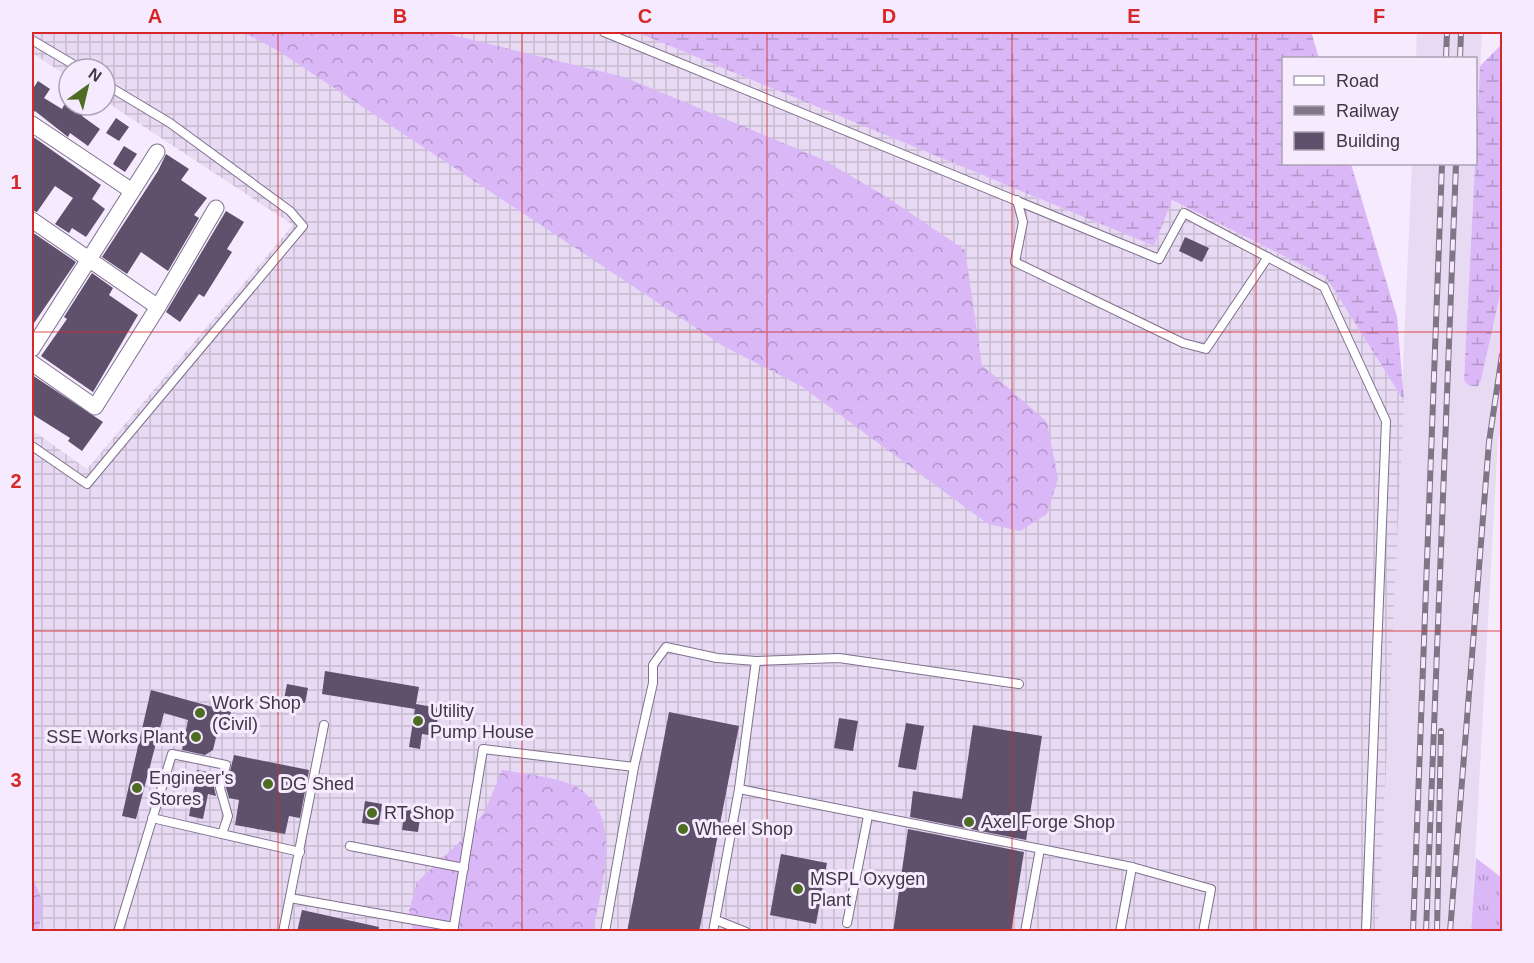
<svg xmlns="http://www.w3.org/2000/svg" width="1534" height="963" font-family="Helvetica,sans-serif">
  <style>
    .built { fill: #e7daf2 }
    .industrial { fill: url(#industrial-grid) }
    .grass { fill: url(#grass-tufts) }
    .forest { fill: url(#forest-crowns) }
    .wetland { fill: url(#wetland-marsh) }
    .building { fill: #5f506c }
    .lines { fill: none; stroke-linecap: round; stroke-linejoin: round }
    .service-casing { stroke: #80708e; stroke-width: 10 }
    .minor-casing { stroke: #80708e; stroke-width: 17 }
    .service { stroke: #fff; stroke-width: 8 }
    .minor { stroke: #fff; stroke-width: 15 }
    .rail-casing { stroke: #7e7585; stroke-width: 6 }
    .rail { stroke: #f5eafe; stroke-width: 4; stroke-dasharray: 11; stroke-linecap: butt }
    .grid { fill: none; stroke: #d62828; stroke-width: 1.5; stroke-opacity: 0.55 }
    .poi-dot { fill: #4d6d23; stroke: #f5eafe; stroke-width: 2 }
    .labels { text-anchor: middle; stroke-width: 6; stroke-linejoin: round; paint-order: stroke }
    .poi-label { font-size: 18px; fill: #3f3745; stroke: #f5eafe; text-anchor: start }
    .neatline { fill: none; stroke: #d62828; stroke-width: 2 }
    .grid-label { font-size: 20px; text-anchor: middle; font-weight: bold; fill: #d62828 }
  </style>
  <defs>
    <pattern id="industrial-grid" width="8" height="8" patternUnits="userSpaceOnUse" patternTransform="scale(1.5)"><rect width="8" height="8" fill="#e7daf2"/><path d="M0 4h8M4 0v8" fill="none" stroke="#c7bcd1"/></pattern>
    <pattern id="grass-tufts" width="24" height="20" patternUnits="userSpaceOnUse" patternTransform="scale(1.5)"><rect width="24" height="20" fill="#dab7f6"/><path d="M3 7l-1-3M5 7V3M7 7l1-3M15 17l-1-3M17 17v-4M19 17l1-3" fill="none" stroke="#b296c9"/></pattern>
    <pattern id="forest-crowns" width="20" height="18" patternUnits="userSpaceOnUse" patternTransform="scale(1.5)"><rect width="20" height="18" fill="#dab7f6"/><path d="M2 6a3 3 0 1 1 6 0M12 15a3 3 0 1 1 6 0" fill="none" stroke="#b296c9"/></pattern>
    <pattern id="wetland-marsh" width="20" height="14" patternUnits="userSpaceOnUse" patternTransform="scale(1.5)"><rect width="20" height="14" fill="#dab7f6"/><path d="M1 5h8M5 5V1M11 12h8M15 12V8" fill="none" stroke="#b296c9"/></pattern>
  </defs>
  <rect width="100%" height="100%" fill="#f5eafe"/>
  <!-- built -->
  <g class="built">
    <polygon points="1417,32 1482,32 1476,155 1476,58 1416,58"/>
    <polygon points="1412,164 1475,164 1464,379 1481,379 1502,285 1502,423 1498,440 1471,931 1378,932"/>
  </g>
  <!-- industrial -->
  <polygon class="industrial" points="32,32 636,32 1154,246 1171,200 1326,277 1404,401 1378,931 32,931 32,430 87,469 293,225 105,101 105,69 69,69 69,77 32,53"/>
  <!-- grass -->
  <polygon class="grass" points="1476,858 1502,878 1502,931 1471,931"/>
  <!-- forest -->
  <g class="forest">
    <polygon points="243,32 440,32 624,77 822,159 885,196 965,250 982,365 1047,422 1058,479 1047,514 1020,531 988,524 801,386 723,346 277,50"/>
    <path d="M502,770c18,3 59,8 73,16 51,29 26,100 18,145h-180l-4,-20 8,-29 48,-45 20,-26z"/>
    <path d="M32,879c12,19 12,31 6,52h-6z"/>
  </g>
  <!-- wetland -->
  <g class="wetland">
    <polygon points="636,32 1311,32 1319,58 1284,58 1284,164 1351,164 1397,317 1404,401 1326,277 1172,200 1154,246"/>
    <polygon points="1502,44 1502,285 1481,380 1478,386 1469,386 1464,380 1480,66"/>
  </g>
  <!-- building -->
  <g class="building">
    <polygon points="38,81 50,89 44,98 62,109 64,105 77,105 85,111 82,116 100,129 88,146 70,133 68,137 35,111 32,114 32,90"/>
    <polygon points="116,118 129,127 119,141 106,133"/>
    <polygon points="32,136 101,185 92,199 105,209 86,237 72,228 69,233 55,224 73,198 55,186 37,212 32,210"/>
    <polygon points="124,146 137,154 125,172 113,164"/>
    <polygon points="166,154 189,169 181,180 207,198 194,215 199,218 168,271 141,252 127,274 102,257 158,171"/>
    <polygon points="226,211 244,222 227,249 232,252 204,297 199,294 180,322 166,312"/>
    <polygon points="32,232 76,262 32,326"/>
    <polygon points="1185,237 1209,248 1202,262 1179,251"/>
    <polygon points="92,273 113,288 109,295 138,315 93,392 41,356 67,319 64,317"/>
    <polygon points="32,375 103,422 82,451 68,441 70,438 32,414"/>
    <polygon points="325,671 419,687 416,704 439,708 435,736 422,734 420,749 409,747 415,709 322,694"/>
    <polygon points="287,684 308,688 305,703 284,699"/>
    <polygon points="151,690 231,712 225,731 218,729 213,750 205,755 182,750 188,720 164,713 136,819 122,816"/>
    <polygon points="669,712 739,726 699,932 627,932"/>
    <polygon points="839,718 858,721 853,751 834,748"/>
    <polygon points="906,723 924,726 916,770 898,767"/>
    <polygon points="973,725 1042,736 1026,840 910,817 913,791 962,799"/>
    <polygon points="234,755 309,770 300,818 289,816 285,834 235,825 239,800 229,798 226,788"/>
    <polygon points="197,770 218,774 214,787 216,796 208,794 203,819 189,816"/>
    <polygon points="365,801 382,804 379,825 362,823"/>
    <polygon points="405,809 421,811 418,832 402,830"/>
    <polygon points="908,829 1024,852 1011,932 893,932"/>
    <polygon points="781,854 827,863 816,924 770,915"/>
    <polygon points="302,910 379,927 378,932 297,932"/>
  </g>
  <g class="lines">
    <defs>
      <g id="service">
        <polyline points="604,32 1159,259 1184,213 1324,287 1386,421 1366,932"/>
        <polyline points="32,40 81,69"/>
        <polyline points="1017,200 1023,222 1015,262 1183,343 1206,349 1268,257"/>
        <polyline points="32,446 87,484 303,226 290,211 170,123 105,84"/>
        <polyline points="756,661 839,658 1019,684"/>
        <polyline points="152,818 300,852"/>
        <polyline points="350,846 464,868"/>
        <polyline points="1132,867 1211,889 1203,932"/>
        <polyline points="290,898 454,927"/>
        <polyline points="716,920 746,932"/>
        <polyline points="847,923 868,816"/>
        <polyline points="118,932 172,754 226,765 220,788 228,816 222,834"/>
        <polyline points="283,932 324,725"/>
        <polyline points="453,932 483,749 634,767 653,683 653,665 666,647 717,658 756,661 739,789 1132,867 1120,932"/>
        <polyline points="605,932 634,767"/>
        <polyline points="713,932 739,789"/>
        <polyline points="1025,932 1040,849"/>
      </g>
      <g id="minor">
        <polyline points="32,124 132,191"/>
        <polyline points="32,220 158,307"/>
        <polyline points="32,349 157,152"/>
        <polyline points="32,363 95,407 158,307 216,208"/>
      </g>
    </defs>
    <!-- service casing -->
    <use href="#service" class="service-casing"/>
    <!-- minor casing -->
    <use href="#minor" class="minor-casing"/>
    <!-- service -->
    <use href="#service" class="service"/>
    <!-- minor -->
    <use href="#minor" class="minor"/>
    <defs>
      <g id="rail">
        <polyline points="1446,58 1447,32"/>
        <polyline points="1460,58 1461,32"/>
        <polyline points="1413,932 1442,164"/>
        <polyline points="1426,932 1456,164"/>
        <polyline points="1437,932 1441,731"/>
        <polyline points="1450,932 1489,442 1502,355"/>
      </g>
    </defs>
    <!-- rail casing -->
    <use href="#rail" class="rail-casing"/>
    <!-- rail -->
    <use href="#rail" class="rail"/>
  </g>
  <!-- grid -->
  <path class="grid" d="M278,32v900M522,32v900M767,32v900M1012,32v900M1256,32v900M32,332h1470M32,631h1470"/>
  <!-- markers -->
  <g class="poi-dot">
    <circle cx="200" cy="713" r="6"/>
    <circle cx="418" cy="721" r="6"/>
    <circle cx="196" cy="737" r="6"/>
    <circle cx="268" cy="784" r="6"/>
    <circle cx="137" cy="788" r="6"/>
    <circle cx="372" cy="813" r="6"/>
    <circle cx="969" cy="822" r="6"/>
    <circle cx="683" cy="829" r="6"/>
    <circle cx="798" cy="889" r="6"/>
  </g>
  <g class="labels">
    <!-- poi labels -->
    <g class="poi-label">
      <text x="212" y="709">Work Shop<tspan x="212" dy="21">(Civil)</tspan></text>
      <text x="430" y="717">Utility<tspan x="430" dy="21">Pump House</tspan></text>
      <text x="184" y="743" text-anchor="end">SSE Works Plant</text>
      <text x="149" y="784">Engineer's<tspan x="149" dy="21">Stores</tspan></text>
      <text x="280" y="790">DG Shed</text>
      <text x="384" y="819">RT Shop</text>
      <text x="981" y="828">Axel Forge Shop</text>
      <text x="695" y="835">Wheel Shop</text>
      <text x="810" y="885">MSPL Oxygen<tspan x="810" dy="21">Plant</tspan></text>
    </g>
  </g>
  <!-- border -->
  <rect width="1534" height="963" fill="none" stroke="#f5eafe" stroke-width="66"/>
  <!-- legend -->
  <rect x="1282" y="57" width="195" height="108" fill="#f5eafe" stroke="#aca2b4" stroke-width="1.5"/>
  <rect x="1294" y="76" width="30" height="9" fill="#ffffff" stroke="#aca2b4" stroke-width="1.5"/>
  <text x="1336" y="87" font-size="18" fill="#3f3745">Road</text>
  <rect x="1294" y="106" width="30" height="9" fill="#7e7585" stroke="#aca2b4" stroke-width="1.5"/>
  <text x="1336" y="117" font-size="18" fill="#3f3745">Railway</text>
  <rect x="1294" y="132" width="30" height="18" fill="#5f506c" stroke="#aca2b4" stroke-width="1.5"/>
  <text x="1336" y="147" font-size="18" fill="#3f3745">Building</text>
  <!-- north arrow -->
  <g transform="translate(87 87) rotate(34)"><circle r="28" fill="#f5eafe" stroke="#aca2b4" stroke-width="1.5"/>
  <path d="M0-4.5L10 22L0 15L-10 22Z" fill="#4d6d23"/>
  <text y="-9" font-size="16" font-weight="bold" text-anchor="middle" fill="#3f3745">N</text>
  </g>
  <rect x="33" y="33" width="1468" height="897" class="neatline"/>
  <g class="grid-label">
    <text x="155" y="23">A</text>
    <text x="400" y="23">B</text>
    <text x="645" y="23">C</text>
    <text x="889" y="23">D</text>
    <text x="1134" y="23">E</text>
    <text x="1379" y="23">F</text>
    <text x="16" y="189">1</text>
    <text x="16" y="488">2</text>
    <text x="16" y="787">3</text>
  </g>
</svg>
